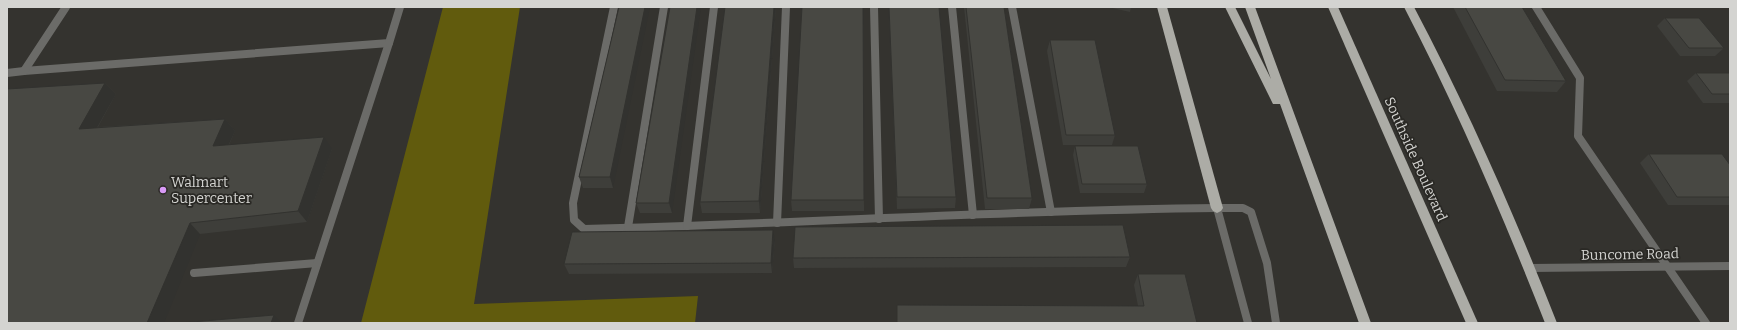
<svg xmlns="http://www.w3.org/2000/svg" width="1737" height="330" font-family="Bitter,serif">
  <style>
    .green { fill: #615b0d }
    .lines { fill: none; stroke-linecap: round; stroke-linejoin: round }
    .service { stroke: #6b6b68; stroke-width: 8 }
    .minor { stroke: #6b6b68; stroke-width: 8 }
    .trunk { fill: #acaca6; fill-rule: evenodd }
    .wall { fill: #3e3e3a }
    .shaded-wall { fill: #32322f }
    .building { fill: #484843; stroke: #32322f }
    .poi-dot { fill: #d99af7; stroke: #2a2925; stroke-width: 1.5 }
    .labels { text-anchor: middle; stroke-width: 3.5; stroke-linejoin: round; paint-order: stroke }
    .street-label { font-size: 14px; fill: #d4d4d1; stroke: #2a2925 }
    .poi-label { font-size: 14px; fill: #d4d4d1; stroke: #2a2925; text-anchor: start }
  </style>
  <rect width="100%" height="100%" fill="#34332f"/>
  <!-- green -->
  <polygon class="green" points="443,7 520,7 474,304 698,296 695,323 361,323"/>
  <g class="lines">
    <!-- service -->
    <g class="service">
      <path d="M614,7l-41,196 1,17 10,9c211,-5 422,-19 633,-21"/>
      <polyline points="874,7 879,219"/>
      <polyline points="952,7 973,215"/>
      <polyline points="1012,7 1051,212"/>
      <polyline points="1536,7 1580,78 1578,136 1706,323"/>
      <polyline points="24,71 389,43 400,7"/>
      <polyline points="7,73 24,71 66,7"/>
      <polyline points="777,223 786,7"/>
      <polyline points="687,226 714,7"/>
      <polyline points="628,227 664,7"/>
      <polyline points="194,273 317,263"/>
      <polyline points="298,323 389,43"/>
    </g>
    <!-- minor -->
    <g class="minor">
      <polyline points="1530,268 1730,266"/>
      <polyline points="1248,323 1217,208 1243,208 1251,212 1267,263 1276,323"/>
    </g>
    <!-- trunk -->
    <g class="trunk">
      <polygon points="1157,7 1167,7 1223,208 1221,211 1217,213 1213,211 1211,208"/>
      <polygon points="1225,7 1235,7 1271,79 1245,7 1255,7 1371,323 1359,323 1280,104 1273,104"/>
      <polygon points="1328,7 1338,7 1478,323 1466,323"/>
      <path d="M1404,7h10c54,102 101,209 143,316h-12c-42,-107 -88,-214 -141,-316z"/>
    </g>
  </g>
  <!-- wall -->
  <g class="wall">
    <polygon points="619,7 613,188 583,188 579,177"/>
    <polygon points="670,7 672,213 640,213 636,203"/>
    <polygon points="725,7 776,7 760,213 702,213 700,202"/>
    <polygon points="863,7 864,211 792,211 791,200"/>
    <polygon points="889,7 939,7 956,197 955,208 897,209"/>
    <polygon points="964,7 1004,7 1032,198 1029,209 985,209"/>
    <polygon points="1108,7 1131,7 1130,12"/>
    <polygon points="1453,7 1522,7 1566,81 1557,92 1497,91"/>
    <polygon points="1665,18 1724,48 1715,56 1680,56 1657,26"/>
    <polygon points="1050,40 1115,135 1112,145 1063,145 1047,51"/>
    <polygon points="1696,73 1730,73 1730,103 1703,103 1687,81"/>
    <polygon points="105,83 116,94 98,127 225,119 235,131 229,145 332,149 307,222 200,234 7,323"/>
    <polygon points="1075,146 1147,184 1144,193 1080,193 1073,155"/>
    <polygon points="1649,154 1730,165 1730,205 1668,205 1640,163"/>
    <polygon points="775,240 772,273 569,274 564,264"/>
    <polygon points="1130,257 1126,267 794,268 793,258"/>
    <polygon points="1138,274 1197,323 897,323 897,305 1138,306 1134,285"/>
  </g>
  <!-- shaded-wall -->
  <g class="shaded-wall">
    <polygon points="645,7 650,7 613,188 610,177"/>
    <polygon points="697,7 701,7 672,213 669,203"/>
    <polygon points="774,7 776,7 760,213 759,201"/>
    <polygon points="105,83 116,94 90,140 79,129"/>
    <polygon points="225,119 235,131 223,157 213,146"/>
    <polygon points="324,137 332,149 307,222 298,211"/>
    <polygon points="190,223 200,234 164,323 147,323"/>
    <polygon points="773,230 775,240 772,273 771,263"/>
    <polygon points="274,315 282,323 271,323"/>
  </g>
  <!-- building -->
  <g class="building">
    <polygon points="619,7 645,7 610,177 579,177"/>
    <polygon points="670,7 697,7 669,203 636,203"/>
    <polygon points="725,7 774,7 759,201 700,202"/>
    <polygon points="802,7 863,7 864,200 791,200"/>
    <polygon points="889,7 939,7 956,197 897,197"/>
    <polygon points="966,7 1004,7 1032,198 987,198"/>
    <polygon points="1465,7 1522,7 1566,81 1505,80"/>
    <polygon points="1665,18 1699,18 1724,48 1689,48"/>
    <polygon points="1050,40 1095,40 1115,135 1066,135"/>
    <polygon points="1696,73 1730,73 1730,94 1712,94"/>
    <polygon points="105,83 79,129 225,119 213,146 324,137 298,211 190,223 147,323 7,323 7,89"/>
    <polygon points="1075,146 1138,146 1147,184 1082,184"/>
    <polygon points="1649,154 1722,154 1730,165 1730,197 1677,197"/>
    <polygon points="1123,225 1130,257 793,258 795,227"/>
    <polygon points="773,230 771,263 564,264 572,232"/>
    <polygon points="1138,274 1185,274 1197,323 897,323 897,305 1144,306"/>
    <polygon points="274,315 271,323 180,323"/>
  </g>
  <!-- markers -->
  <circle class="poi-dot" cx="163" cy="190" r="4"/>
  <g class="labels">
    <!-- street labels -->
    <g class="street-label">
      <text transform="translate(1416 159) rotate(66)" y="5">Southside Boulevard</text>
      <text transform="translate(1630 254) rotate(-1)" y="5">Buncome Road</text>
    </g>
    <!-- poi labels -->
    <g class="poi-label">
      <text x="171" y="187">Walmart<tspan x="171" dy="16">Supercenter</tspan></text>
    </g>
  </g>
  <!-- border -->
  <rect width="1737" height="330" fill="none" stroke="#d4d4d1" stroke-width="16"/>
</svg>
